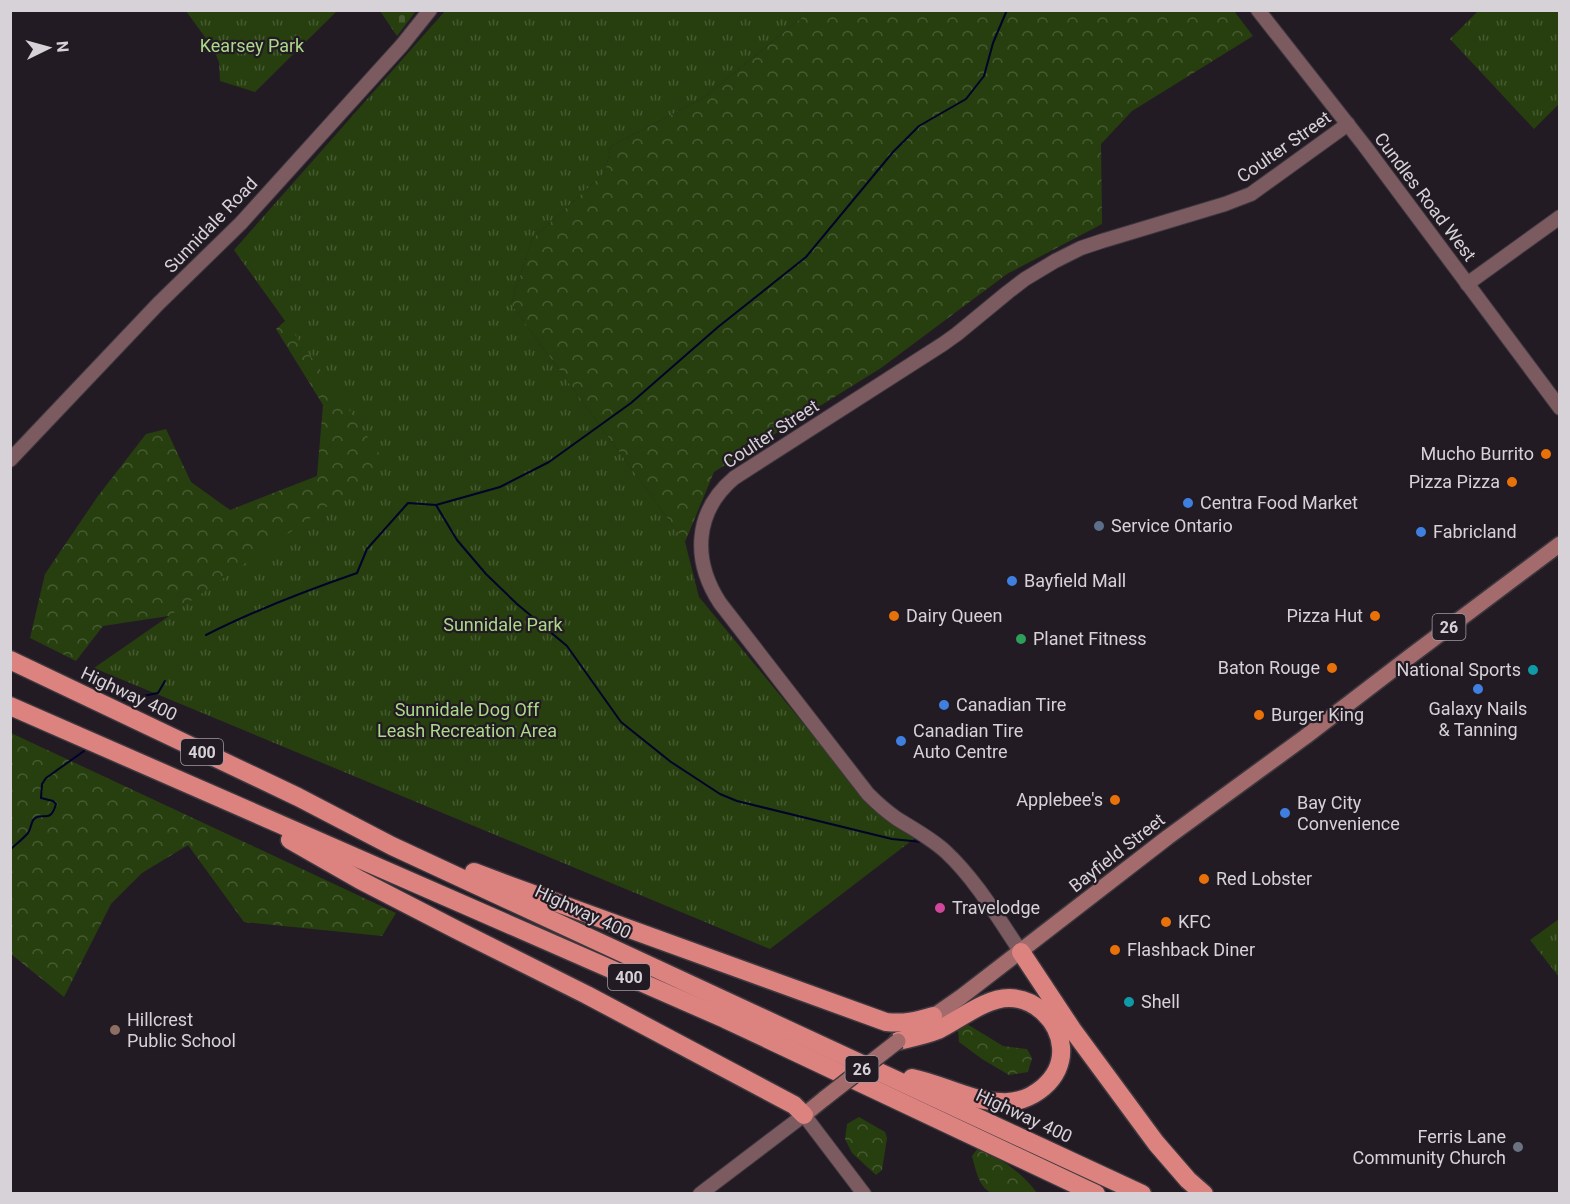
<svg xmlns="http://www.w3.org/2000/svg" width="1570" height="1204" font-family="Roboto,sans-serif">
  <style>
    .forest { fill: url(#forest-crowns) }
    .cemetery { fill: url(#cemetery-stones) }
    .park { fill: url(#park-tufts) }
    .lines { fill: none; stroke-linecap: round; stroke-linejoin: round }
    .stream { stroke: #00032a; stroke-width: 2 }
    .secondary-casing { stroke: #3d373e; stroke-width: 16 }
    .primary-casing { stroke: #3d373e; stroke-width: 18 }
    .highway-casing { stroke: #3d373e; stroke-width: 21 }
    .secondary { stroke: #7b5a60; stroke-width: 14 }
    .primary { stroke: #a46b6d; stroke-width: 15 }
    .highway { stroke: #dc827f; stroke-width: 18 }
    .primary-bridge-casing { stroke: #3d373e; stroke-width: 18; stroke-linecap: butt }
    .primary-bridge { stroke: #a46b6d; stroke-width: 15 }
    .food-dot { fill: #e8710a; stroke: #221b24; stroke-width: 2 }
    .shop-dot { fill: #3f7fe0; stroke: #221b24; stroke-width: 2 }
    .service-dot { fill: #5c6f8a; stroke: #221b24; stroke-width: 2 }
    .leisure-dot { fill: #2e9e5b; stroke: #221b24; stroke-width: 2 }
    .culture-dot { fill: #0f9aa8; stroke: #221b24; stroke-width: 2 }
    .hotel-dot { fill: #d1479c; stroke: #221b24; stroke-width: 2 }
    .education-dot { fill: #8d6e63; stroke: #221b24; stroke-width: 2 }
    .worship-dot { fill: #6b7280; stroke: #221b24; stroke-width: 2 }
    .labels { text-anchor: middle; stroke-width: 4.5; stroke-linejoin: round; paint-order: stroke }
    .shield { fill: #221b24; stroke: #a19ba2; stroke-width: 1.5 }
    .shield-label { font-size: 16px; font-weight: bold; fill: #d7d2d8 }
    .park-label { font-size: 18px; fill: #acd888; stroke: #221b24 }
    .street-label { font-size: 18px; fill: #d7d2d8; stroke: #221b24 }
    .poi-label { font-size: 18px; fill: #d7d2d8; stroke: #221b24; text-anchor: start }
  </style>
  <defs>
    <pattern id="forest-crowns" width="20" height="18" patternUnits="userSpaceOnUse" patternTransform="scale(1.5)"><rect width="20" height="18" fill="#273f0f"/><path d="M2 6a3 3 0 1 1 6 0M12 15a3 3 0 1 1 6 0" fill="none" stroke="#465a31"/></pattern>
    <pattern id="cemetery-stones" width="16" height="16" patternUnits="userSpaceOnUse" patternTransform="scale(1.5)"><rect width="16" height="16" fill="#273f0f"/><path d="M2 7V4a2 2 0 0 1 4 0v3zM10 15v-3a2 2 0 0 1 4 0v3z" fill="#465a31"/></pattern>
    <pattern id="park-tufts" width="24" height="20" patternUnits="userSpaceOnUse" patternTransform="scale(1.5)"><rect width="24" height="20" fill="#273f0f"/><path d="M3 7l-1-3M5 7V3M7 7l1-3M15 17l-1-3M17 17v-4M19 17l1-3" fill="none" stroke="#465a31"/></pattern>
  </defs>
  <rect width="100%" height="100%" fill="#221b24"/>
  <!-- forest -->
  <g class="forest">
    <polygon points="810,11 1234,11 1253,36 1132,111 1101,144 1102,224 1007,274 881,368 714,472 685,542 511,304 532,239 605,172 611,146 702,99"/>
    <polygon points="296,311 423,446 175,615 103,626 76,661 30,638 45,574 98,496 146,434 166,429 191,482 230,510 317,476 323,405 276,329"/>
    <polygon points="11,733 396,913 382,936 244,922 188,845 142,873 111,904 64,997 11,954"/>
    <polygon points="967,1024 1003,1046 1027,1049 1032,1058 1028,1072 1009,1075 982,1059 959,1042 958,1030"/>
    <polygon points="859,1117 885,1132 887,1138 882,1170 876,1175 852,1153 845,1139 847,1124"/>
    <path d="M978,1148c22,10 45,25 59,45 -9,0 -42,3 -49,-2 -10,-7 -13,-24 -16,-35z"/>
  </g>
  <!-- cemetery -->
  <polygon class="cemetery" points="380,11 416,11 397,36"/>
  <!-- park -->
  <g class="park">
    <polygon points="186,11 337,11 255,92 220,81 219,62 213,48"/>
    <polygon points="445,11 810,11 702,99 611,146 605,172 532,239 511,304 685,542 699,597 864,797 915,838 770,949 94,668 387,465 352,414 234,250"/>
    <polygon points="1478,11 1559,11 1559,104 1534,129 1450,39"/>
    <polygon points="1559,919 1559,977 1530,940"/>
  </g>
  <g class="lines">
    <!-- stream -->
    <g class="stream">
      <polyline points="436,505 457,540 486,574 517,604 567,646 621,722 671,762 720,794 737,801 892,839 922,842"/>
      <path d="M206,635c49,-25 99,-44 151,-62l10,-24 41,-46 28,2 64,-18 49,-25 82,-59 87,-76 88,-70 87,-105 26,-26 47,-27 18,-23 9,-33 14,-33"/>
      <polyline points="123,700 158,693 165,681"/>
      <path d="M10,850c6,-6 13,-11 18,-17 3,-4 3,-11 6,-14 8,-8 16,6 22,-15l-3,-3 -12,-3 1,-14 4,-6 38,-27"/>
    </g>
    <defs>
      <g id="secondary">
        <polyline points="1258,10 1364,145 1560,408"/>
        <polyline points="1467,284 1560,217"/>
        <polyline points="10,460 158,304 241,223 402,45 430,10"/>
        <path d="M1021,952c-23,-34 -45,-72 -75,-100 -15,-14 -33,-23 -50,-34 -10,-7 -19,-15 -28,-24l-148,-191c-28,-43 -26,-91 14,-125l209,-134 14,-10 51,-42 17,-13 30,-18 26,-13 21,-7 123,-37 26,-10 97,-70"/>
        <polyline points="700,1194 804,1115 864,1194"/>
      </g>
      <g id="primary">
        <polyline points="925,1022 961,997 1168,837 1305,737 1412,655 1560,544"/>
        <polyline points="804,1115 825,1098"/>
      </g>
      <g id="highway">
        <polyline points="10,660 298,797 392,846 1142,1194"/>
        <polyline points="10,706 725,1019 1096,1194"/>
        <polyline points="290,840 360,880 457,930 587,995 794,1105 804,1115"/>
        <path d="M474,872l48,18 364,132c18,2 31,-1 47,-6"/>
        <polyline points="1021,952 1072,1029 1156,1143 1188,1180 1204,1194"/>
        <path d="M898,1041c13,-3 28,-6 40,-11 21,-10 47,-32 71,-32 26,0 50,23 52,49 3,32 -30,57 -60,55 -31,-1 -59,-18 -89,-24"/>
      </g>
    </defs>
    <!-- secondary casing -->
    <use href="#secondary" class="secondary-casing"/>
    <!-- primary casing -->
    <use href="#primary" class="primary-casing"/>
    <!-- highway casing -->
    <use href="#highway" class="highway-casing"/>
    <!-- secondary -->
    <use href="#secondary" class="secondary"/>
    <!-- primary -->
    <use href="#primary" class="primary"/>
    <!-- highway -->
    <use href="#highway" class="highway"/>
    <defs>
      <polyline id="primary-bridge" points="825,1098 898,1041"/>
    </defs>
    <!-- primary-bridge casing -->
    <use href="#primary-bridge" class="primary-bridge-casing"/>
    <!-- primary-bridge -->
    <use href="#primary-bridge" class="primary-bridge"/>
  </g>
  <!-- markers -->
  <g class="food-dot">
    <circle cx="1546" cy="454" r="6"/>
    <circle cx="1512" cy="482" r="6"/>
    <circle cx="894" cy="616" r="6"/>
    <circle cx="1375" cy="616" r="6"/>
    <circle cx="1332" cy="668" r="6"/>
    <circle cx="1259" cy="715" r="6"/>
    <circle cx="1115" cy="800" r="6"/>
    <circle cx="1204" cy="879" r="6"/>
    <circle cx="1166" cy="922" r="6"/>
    <circle cx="1115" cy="950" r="6"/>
  </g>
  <g class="shop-dot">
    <circle cx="1188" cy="503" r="6"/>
    <circle cx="1421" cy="532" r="6"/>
    <circle cx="1012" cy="581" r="6"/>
    <circle cx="1478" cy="689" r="6"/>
    <circle cx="944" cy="705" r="6"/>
    <circle cx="901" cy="741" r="6"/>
    <circle cx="1285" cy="813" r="6"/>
  </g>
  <circle class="service-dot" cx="1099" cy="526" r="6"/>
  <circle class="leisure-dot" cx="1021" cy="639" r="6"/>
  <g class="culture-dot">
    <circle cx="1533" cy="670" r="6"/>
    <circle cx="1129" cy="1002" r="6"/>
  </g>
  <circle class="hotel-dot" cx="940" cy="908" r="6"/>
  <circle class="education-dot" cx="115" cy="1030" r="6"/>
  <circle class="worship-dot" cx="1518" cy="1147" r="6"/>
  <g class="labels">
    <!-- shield labels -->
    <g class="shield">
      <rect x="1432.5" y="614" width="33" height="26" rx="4.5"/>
      <rect x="181" y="739" width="42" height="26" rx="4.5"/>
      <rect x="608" y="964" width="42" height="26" rx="4.5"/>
      <rect x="845.5" y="1056" width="33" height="26" rx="4.5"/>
    </g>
    <g class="shield-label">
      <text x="1449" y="633">26</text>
      <text x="202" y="758">400</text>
      <text x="629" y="983">400</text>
      <text x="862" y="1075">26</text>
    </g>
    <!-- park labels -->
    <g class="park-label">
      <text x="252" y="52">Kearsey Park</text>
      <text x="503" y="631">Sunnidale Park</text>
      <text x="467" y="716">Sunnidale Dog Off<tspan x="467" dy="21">Leash Recreation Area</tspan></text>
    </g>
    <!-- street labels -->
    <g class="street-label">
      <text transform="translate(1284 147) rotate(-35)" y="6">Coulter Street</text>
      <text transform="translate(1425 197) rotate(53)" y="6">Cundles Road West</text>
      <text transform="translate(211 225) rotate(-46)" y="6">Sunnidale Road</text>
      <text transform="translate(771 434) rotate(-33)" y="6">Coulter Street</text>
      <text transform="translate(129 694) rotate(25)" y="6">Highway 400</text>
      <text transform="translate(1117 853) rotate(-38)" y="6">Bayfield Street</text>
      <text transform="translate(583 912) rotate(25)" y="6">Highway 400</text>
      <text transform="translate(1024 1116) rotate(25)" y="6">Highway 400</text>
    </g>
    <!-- poi labels -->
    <g class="poi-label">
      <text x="1534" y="460" text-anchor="end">Mucho Burrito</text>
      <text x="1500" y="488" text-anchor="end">Pizza Pizza</text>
      <text x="1200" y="509">Centra Food Market</text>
      <text x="1111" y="532">Service Ontario</text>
      <text x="1433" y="538">Fabricland</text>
      <text x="1024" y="587">Bayfield Mall</text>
      <text x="906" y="622">Dairy Queen</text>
      <text x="1363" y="622" text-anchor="end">Pizza Hut</text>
      <text x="1033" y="645">Planet Fitness</text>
      <text x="1320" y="674" text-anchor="end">Baton Rouge</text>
      <text x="1521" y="676" text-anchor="end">National Sports</text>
      <text x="956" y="711">Canadian Tire</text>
      <text x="1478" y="715" text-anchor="middle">Galaxy Nails<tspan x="1478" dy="21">&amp; Tanning</tspan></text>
      <text x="1271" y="721">Burger King</text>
      <text x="913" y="737">Canadian Tire<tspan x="913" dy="21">Auto Centre</tspan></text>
      <text x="1103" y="806" text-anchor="end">Applebee's</text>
      <text x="1297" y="809">Bay City<tspan x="1297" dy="21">Convenience</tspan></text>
      <text x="1216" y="885">Red Lobster</text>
      <text x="952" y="914">Travelodge</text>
      <text x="1178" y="928">KFC</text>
      <text x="1127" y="956">Flashback Diner</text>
      <text x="1141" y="1008">Shell</text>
      <text x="127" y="1026">Hillcrest<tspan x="127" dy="21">Public School</tspan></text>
      <text x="1506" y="1143" text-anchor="end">Ferris Lane<tspan x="1506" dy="21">Community Church</tspan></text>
    </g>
  </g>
  <!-- border -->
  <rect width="1570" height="1204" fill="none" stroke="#d7d2d8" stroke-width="24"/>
  <!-- north arrow -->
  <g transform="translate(48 48) rotate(85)" stroke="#221b24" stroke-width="4.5" paint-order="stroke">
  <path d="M0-4.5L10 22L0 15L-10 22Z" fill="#d7d2d8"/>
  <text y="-9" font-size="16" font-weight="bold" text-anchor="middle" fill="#d7d2d8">N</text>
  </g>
</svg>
